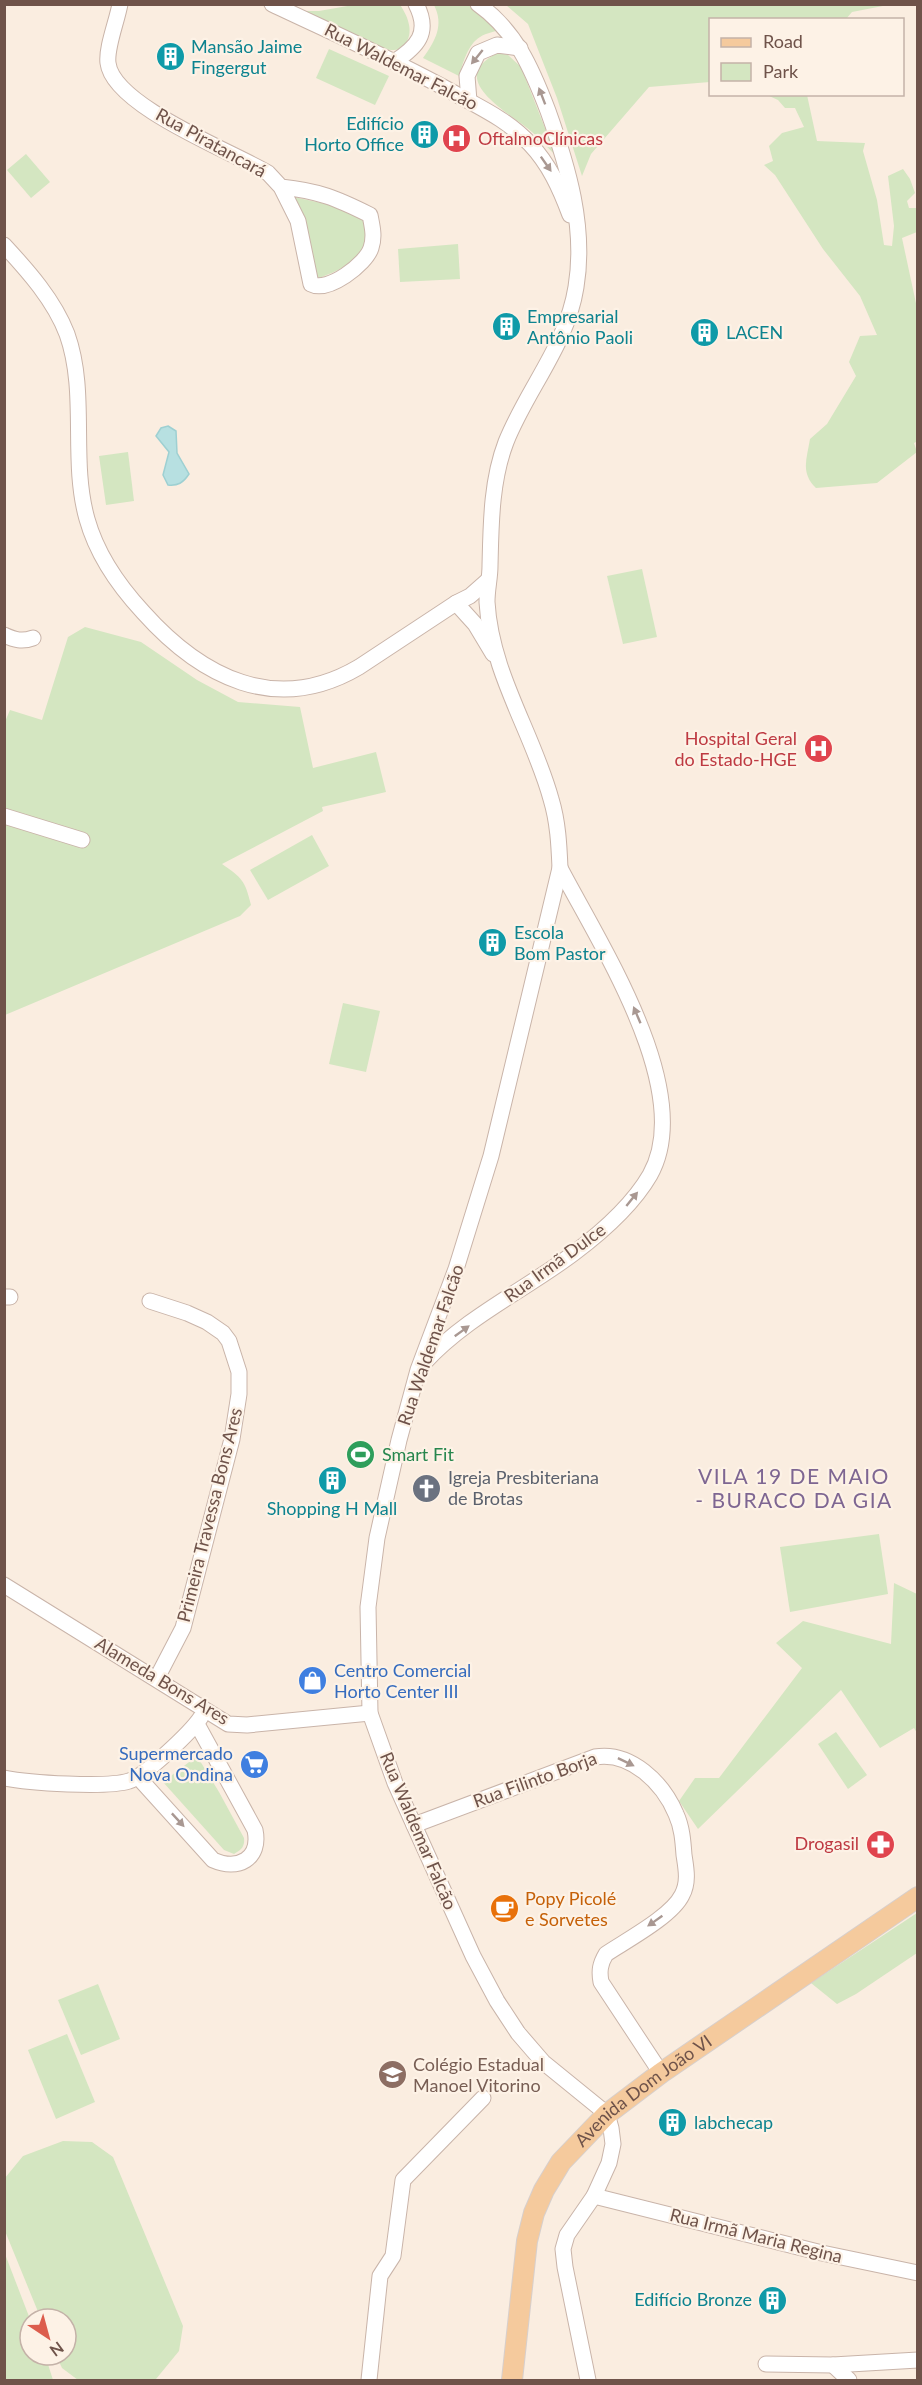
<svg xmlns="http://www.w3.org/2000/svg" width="922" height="2385" font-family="Lato,sans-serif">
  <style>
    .green { fill: #d4e6c1 }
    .water { fill: #b7e0e1; stroke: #9ed0d2; stroke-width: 1.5 }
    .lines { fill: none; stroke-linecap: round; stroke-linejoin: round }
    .minor-casing { stroke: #c9b4a9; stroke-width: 17 }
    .major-casing { stroke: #d7cfcc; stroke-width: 22 }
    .minor { stroke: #fff; stroke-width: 15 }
    .major { stroke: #f5ca9d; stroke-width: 20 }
    .oneway { fill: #a99892 }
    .labels { text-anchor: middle; stroke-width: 4.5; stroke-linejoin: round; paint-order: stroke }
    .culture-label { font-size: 18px; fill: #0d838f; stroke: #fdf2e6; text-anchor: start }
    .street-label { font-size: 18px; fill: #6f534a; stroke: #fdf2e6 }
    .health-label { font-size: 18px; fill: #be3a42; stroke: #fdf2e6; text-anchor: end }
    .leisure-label { font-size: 18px; fill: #27864d; stroke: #fdf2e6; text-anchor: start }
    .worship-label { font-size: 18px; fill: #5b616d; stroke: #fdf2e6; text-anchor: start }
    .shop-label { font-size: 18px; fill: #366cbe; stroke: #fdf2e6; text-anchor: start }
    .food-label { font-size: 18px; fill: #c56008; stroke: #fdf2e6; text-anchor: start }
    .education-label { font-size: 18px; fill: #785e54; stroke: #fdf2e6; text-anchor: start }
    .quarter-label { font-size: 21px; letter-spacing: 1.5px; fill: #7e6692; stroke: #fdf2e6 }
  </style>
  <rect width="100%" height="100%" fill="#faede0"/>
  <!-- green -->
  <g class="green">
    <path d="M353,5h47c6,8 13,23 8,34 -3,6 -7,11 -14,11 -19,2 -72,-29 -91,-39h16z"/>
    <path d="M434,5h38l32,24c-7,2 -18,4 -24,8 -12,7 -17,26 -21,39l-36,-18c13,-18 21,-33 11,-53z"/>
    <polygon points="506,5 888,5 852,12 846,19 710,20 710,82 649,87 591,154 582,176 557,98 528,24"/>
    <polygon points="329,49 389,76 375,105 316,78"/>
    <path d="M498,53l10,2 13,12 35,89c-8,-8 -16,-17 -24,-24 -22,-19 -89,-53 -34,-79z"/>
    <path d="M767,95h40l10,46 48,2 -2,8 14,49 7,45 8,1 2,-20 -6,-50 15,-7 7,10 5,14 -8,8 2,7h7l1,24 -15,6 15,70 1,133 -4,2 3,9 -40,31 -61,5c-16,-15 -9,-30 -6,-49l17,-15 29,-48 -7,-14 11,-26 17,-1 -17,-39 -37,-47 -48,-74 -11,-10 9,-4 -4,-15 13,-13 22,-6 -9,-19h-10l-7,-8z"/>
    <polygon points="26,154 50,182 31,198 7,170"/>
    <path d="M294,197l50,11 21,9c1,6 4,13 3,19 -3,25 -33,36 -54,44l-4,-40z"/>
    <polygon points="458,244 460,279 400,282 398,249"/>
    <polygon points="128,452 134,501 106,505 99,456"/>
    <polygon points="642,569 657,637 623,644 607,576"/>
    <path d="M85,627l56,15 56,38 41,22 62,5 13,61 63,-16 10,40 -64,15 1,4 -101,53c20,14 23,16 29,41l-11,11 -235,99 -1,-291 6,-14 32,10 26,-83z"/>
    <polygon points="312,835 329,866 268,900 250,870"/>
    <polygon points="343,1003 380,1011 366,1072 329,1064"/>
    <polygon points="879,1534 888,1594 790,1612 780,1547"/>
    <polygon points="894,1583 917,1594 917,1733 914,1728 880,1748 841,1690 698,1829 679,1801 695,1778 719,1778 802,1668 776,1643 803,1621 891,1644"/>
    <polygon points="836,1732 867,1775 848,1789 818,1744"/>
    <path d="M197,1756l22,36 25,46c1,9 -3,12 -10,16l-10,-4 -61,-68z"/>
    <polygon points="917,1913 917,1953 856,1994 837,2004 811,1983"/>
    <polygon points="98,1984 120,2039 81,2055 58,2000"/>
    <polygon points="67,2034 95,2102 56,2119 28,2050"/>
    <polygon points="63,2141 92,2142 113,2157 183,2326 179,2351 156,2379 150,2380 78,2380 62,2368 56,2355 66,2355 66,2319 41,2319 5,2231 5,2178 23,2156"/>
    <polygon points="5,2254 30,2319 30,2355 45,2355 53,2380 5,2380"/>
  </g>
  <!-- water -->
  <path class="water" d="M168,426l8,5 1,22 12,21c-6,9 -11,12 -21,11l-5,-10 6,-23 -13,-16 5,-8z"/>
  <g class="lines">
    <defs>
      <g id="minor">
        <path d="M120,4c-3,17 -14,44 -12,59 5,43 125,89 160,110l13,14 17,34 13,63c17,9 55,-20 60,-36 4,-12 1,-22 -1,-33 -34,-17 -51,-24 -89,-28"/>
        <path d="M272,4c61,29 123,56 182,89 27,15 54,27 76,51 19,20 30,44 40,71"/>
        <path d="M478,4c38,27 54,65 70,107 20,56 38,116 28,176 -9,58 -49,102 -70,155 -15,39 -15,83 -16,124 0,12 -3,23 -3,36 4,71 46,131 64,197 7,23 8,46 9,69l-69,288 -35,113 -38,101 -19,70 -22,98 -9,69 2,106 25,70 78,173 24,45 21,32 25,29 64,52 4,14 2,16 -4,19 -15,33 -27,39 -4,14 2,18 23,113"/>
        <path d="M394,62c23,-15 37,-29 22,-58"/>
        <polyline points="469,101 467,76 478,53 497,45 520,48"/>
        <path d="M4,245c24,26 50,55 63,89 21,59 3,125 20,185 10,36 31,66 56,93 58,65 133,104 216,55l97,-64 14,-7 17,-15"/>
        <polyline points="456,603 475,624 493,654"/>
        <path d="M4,635c11,5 18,7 29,3"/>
        <polyline points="4,816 82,840"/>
        <polyline points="4,1297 10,1297"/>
        <polyline points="150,1301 187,1313 207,1322 223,1333 229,1341 239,1372 239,1394 232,1439 183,1628 157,1678"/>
        <path d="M424,1363c42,-46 101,-73 150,-110 28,-21 58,-47 76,-78 47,-83 -51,-232 -90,-307"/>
        <polyline points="4,1585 228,1724 247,1725 370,1713"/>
        <path d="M138,1777l75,83c25,11 48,-1 42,-30l-58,-106"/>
        <path d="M4,1778c25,5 103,10 125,3 15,-4 63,-50 72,-64"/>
        <path d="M414,1825l181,-68c36,-6 68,26 81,57 6,13 7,27 8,41 2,13 5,27 -2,40 -10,21 -55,45 -76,59 -6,10 -7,17 -5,28l60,91"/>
        <polyline points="594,2196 822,2253 918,2273"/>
        <polyline points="766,2364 833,2365 918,2360"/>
        <polyline points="833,2365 849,2380"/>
        <polyline points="369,2380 380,2276 393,2256 403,2180 483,2098"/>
      </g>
      <g id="major">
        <path id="s1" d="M512,2380l15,-139 7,-28 10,-23 17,-28 46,-48 54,-41 257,-176"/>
      </g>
    </defs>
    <!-- minor casing -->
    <use href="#minor" class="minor-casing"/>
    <!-- major casing -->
    <use href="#major" class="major-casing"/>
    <!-- minor -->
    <use href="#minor" class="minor"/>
    <!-- major -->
    <use href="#major" class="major"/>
  </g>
  <!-- one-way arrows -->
  <defs><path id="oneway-solid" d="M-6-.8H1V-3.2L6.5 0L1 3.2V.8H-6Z" transform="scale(1.5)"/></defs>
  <g class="oneway">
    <use href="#oneway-solid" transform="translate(477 57) rotate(129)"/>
    <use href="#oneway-solid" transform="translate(542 96) rotate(-111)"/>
    <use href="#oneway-solid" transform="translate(546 164) rotate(55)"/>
    <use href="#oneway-solid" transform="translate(637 1015) rotate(-113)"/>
    <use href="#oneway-solid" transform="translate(632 1199) rotate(-51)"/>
    <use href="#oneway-solid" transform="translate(462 1331) rotate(-36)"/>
    <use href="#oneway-solid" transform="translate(626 1762) rotate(26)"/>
    <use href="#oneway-solid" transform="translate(178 1820) rotate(47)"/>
    <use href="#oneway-solid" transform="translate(655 1921) rotate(145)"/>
  </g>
  <!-- icons -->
  <defs>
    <symbol id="building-disc" viewBox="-11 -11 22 22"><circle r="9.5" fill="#0f9aa8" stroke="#fdf2e6"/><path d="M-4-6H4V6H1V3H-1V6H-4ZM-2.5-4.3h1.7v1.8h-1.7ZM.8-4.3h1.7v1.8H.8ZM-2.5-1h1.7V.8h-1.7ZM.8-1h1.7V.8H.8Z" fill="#fff"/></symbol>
    <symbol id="hospital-disc" viewBox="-11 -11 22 22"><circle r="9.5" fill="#e0444e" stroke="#fdf2e6"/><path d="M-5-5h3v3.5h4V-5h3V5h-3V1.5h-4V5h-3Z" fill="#fff"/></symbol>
    <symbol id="stadium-disc" viewBox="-11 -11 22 22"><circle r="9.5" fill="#2e9e5b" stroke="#fdf2e6"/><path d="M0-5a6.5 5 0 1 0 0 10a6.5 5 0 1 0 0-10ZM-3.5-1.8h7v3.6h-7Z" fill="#fff"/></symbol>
    <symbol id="church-disc" viewBox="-11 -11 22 22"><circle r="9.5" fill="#6b7280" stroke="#fdf2e6"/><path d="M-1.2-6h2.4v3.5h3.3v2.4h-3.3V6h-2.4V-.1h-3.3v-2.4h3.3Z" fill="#fff"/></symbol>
    <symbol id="shop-disc" viewBox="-11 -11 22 22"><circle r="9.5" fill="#3f7fe0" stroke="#fdf2e6"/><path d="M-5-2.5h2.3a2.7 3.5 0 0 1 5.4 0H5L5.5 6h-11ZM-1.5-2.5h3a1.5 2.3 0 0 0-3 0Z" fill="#fff"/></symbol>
    <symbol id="supermarket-disc" viewBox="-11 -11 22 22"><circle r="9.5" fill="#3f7fe0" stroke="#fdf2e6"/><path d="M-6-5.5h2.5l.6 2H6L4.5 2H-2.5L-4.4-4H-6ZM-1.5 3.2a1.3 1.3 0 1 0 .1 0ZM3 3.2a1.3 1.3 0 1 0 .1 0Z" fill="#fff"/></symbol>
    <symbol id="pharmacy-disc" viewBox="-11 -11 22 22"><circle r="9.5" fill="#e0444e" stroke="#fdf2e6"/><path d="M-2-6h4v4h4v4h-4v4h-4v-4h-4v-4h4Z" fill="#fff"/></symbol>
    <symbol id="cafe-disc" viewBox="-11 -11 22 22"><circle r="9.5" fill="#e8710a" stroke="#fdf2e6"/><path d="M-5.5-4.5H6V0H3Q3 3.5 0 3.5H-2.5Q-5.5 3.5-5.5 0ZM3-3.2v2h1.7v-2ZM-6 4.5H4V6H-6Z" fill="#fff"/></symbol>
    <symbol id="school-disc" viewBox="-11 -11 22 22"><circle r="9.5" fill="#8d6e63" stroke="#fdf2e6"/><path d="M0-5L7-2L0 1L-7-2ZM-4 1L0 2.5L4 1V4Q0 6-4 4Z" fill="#fff"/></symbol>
  </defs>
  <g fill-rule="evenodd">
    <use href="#building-disc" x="154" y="40" width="33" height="33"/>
    <use href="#building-disc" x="408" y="118" width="33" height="33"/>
    <use href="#hospital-disc" x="440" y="122" width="33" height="33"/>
    <use href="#building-disc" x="490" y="310" width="33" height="33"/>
    <use href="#building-disc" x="688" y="316" width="33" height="33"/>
    <use href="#hospital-disc" x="802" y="732" width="33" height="33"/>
    <use href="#building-disc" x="476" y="926" width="33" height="33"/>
    <use href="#stadium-disc" x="344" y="1438" width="33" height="33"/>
    <use href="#building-disc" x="316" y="1464" width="33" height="33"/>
    <use href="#church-disc" x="410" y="1472" width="33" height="33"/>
    <use href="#shop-disc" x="296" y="1664" width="33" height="33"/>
    <use href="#supermarket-disc" x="238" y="1748" width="33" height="33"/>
    <use href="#pharmacy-disc" x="864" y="1828" width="33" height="33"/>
    <use href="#cafe-disc" x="488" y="1892" width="33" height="33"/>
    <use href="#school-disc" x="376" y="2058" width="33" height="33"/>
    <use href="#building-disc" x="656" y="2106" width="33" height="33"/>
    <use href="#building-disc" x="756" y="2284" width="33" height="33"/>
  </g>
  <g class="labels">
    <!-- culture labels -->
    <g class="culture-label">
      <text x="191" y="53">Mansão Jaime<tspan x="191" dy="21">Fingergut</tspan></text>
      <text x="404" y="130" text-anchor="end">Edifício<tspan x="404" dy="21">Horto Office</tspan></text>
      <text x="527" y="323">Empresarial<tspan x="527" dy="21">Antônio Paoli</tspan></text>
      <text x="726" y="339">LACEN</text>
      <text x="514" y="939">Escola<tspan x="514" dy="21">Bom Pastor</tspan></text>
      <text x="332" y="1515" text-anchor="middle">Shopping H Mall</text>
      <text x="694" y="2129">labchecap</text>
      <text x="752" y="2306" text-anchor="end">Edifício Bronze</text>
    </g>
    <!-- street labels -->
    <g class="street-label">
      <text transform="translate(401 67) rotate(27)" y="6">Rua Waldemar Falcão</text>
      <text transform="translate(211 143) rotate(29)" y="6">Rua Piratancará</text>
      <text transform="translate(555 1263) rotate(-36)" y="6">Rua Irmã Dulce</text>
      <text transform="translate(431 1345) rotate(-71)" y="6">Rua Waldemar Falcão</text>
      <text transform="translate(210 1515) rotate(-76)" y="6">Primeira Travessa Bons Ares</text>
      <text transform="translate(162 1681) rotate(31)" y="6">Alameda Bons Ares</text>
      <text transform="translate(535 1780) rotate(-20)" y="6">Rua Filinto Borja</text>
      <text transform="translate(418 1831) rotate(67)" y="6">Rua Waldemar Falcão</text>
      <text dy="6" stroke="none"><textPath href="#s1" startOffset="336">Avenida Dom João VI</textPath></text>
      <text transform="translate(756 2236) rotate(14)" y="6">Rua Irmã Maria Regina</text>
    </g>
    <!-- health labels -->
    <g class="health-label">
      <text x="478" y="145" text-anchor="start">OftalmoClínicas</text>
      <text x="797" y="745">Hospital Geral<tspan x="797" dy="21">do Estado-HGE</tspan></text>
      <text x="859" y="1850">Drogasil</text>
    </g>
    <!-- leisure labels -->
    <g class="leisure-label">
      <text x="382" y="1461">Smart Fit</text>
    </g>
    <!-- worship labels -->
    <g class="worship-label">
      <text x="448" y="1484">Igreja Presbiteriana<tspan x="448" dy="21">de Brotas</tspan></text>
    </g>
    <!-- shop labels -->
    <g class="shop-label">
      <text x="334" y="1677">Centro Comercial<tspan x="334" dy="21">Horto Center III</tspan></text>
      <text x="233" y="1760" text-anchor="end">Supermercado<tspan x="233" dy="21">Nova Ondina</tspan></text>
    </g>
    <!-- food labels -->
    <g class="food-label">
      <text x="525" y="1905">Popy Picolé<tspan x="525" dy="21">e Sorvetes</tspan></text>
    </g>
    <!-- education labels -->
    <g class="education-label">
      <text x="413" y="2071">Colégio Estadual<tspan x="413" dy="21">Manoel Vitorino</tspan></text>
    </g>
    <!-- quarter labels -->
    <g class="quarter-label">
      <text x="794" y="1484">VILA 19 DE MAIO<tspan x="794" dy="24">- BURACO DA GIA</tspan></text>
    </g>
  </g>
  <!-- border -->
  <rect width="922" height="2385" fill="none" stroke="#6f534a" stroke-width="12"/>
  <!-- legend -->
  <rect x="709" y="18" width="195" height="78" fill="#fdf2e6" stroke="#c4b2a8" stroke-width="1.5"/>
  <rect x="721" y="38" width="30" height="9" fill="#f5ca9d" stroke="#c4b2a8" stroke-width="1.5"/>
  <text x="763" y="48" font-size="18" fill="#6f534a">Road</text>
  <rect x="721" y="63" width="30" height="18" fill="#d4e6c1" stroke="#c4b2a8" stroke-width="1.5"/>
  <text x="763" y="78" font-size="18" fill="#6f534a">Park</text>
  <!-- north arrow -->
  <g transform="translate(48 2337) rotate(144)"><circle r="28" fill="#fdf2e6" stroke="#c4b2a8" stroke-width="1.5"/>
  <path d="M0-4.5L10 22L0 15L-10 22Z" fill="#dc5d4d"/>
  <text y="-9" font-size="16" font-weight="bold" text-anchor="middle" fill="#6f534a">N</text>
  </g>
</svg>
